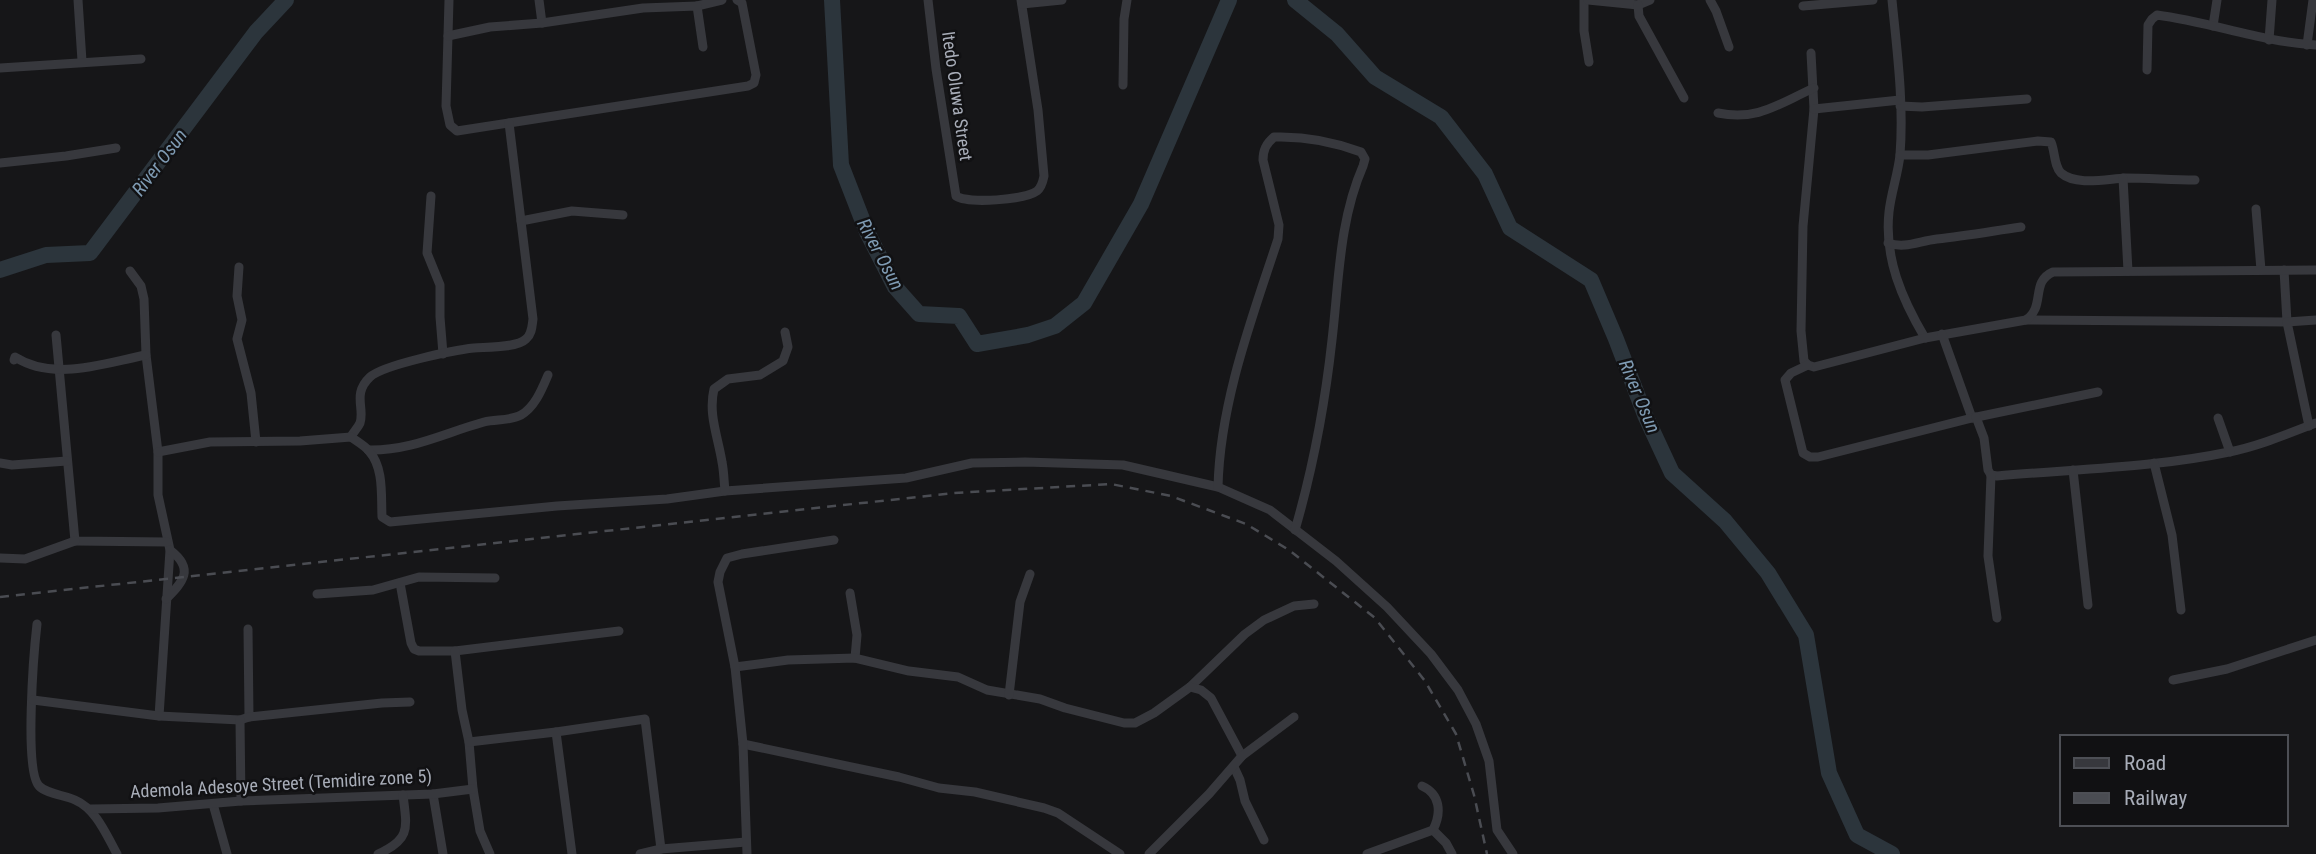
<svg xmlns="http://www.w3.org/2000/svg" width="2316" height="854" font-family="'Roboto Condensed',sans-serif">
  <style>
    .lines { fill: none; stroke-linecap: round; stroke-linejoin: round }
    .river { stroke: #2c353c; stroke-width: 16 }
    .minor { stroke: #37383d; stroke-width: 9 }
    .rail { stroke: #4a4c52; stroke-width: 2.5; stroke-dasharray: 9 7; stroke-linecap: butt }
    .labels { text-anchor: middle; stroke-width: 5; stroke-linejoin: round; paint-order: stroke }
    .street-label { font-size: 18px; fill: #a8adb8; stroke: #111113 }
    .water-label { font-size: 19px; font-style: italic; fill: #7f9bb3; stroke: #111113 }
  </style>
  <rect width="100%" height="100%" fill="#161618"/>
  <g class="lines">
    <!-- river -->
    <g class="river">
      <polyline points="832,0 841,165 867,232 895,287 919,314 959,316 977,344 1028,335 1055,326 1084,303 1141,204 1229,0"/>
      <polyline points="1295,0 1337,34 1375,77 1441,117 1485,174 1510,228 1591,280 1616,339 1645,415 1672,473 1725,521 1768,573 1806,635 1829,773 1857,835 1892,854"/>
      <polyline points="0,270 46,255 90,253 256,32 286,0"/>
    </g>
    <!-- minor -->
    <g class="minor">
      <polyline points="78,0 82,61"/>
      <polyline points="449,0 446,106 450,125 457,131 748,86 754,83 756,75 742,3 737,0"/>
      <polyline points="539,0 542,23"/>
      <path d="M928,0l8,69 20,127c12,8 69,4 81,-5 5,-4 6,-10 7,-15l-6,-66 -17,-110"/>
      <polyline points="1584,0 1584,31 1589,62"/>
      <polyline points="1588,0 1638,5 1650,0"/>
      <polyline points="1710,0 1716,11 1729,47"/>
      <path d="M1892,0c5,51 12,103 8,155 -2,19 -9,38 -11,57 -5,46 13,87 36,126"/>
      <polyline points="1022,4 1062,0"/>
      <polyline points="1638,5 1639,16 1684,98"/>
      <polyline points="697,6 722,0"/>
      <polyline points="1803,6 1873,0"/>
      <polyline points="2213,26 2217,0"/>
      <polyline points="448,36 490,27 542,23 643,8 697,6 703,47"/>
      <polyline points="2269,40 2272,0"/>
      <polyline points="2307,45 2313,0"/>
      <polyline points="1811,53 1814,109 1803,226 1801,331 1804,361 1808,365 1814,367 1925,338 2026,320 2287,322 2284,270"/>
      <polyline points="0,68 141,59"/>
      <path d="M2147,70l1,-45 4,-6 5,-4c54,7 105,27 159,30"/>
      <polyline points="1123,85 1124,19 1127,0"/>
      <polyline points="1900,106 1922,107 2027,99"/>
      <polyline points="1814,109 1900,100"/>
      <path d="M1718,113c40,8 60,-9 96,-25"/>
      <path d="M1900,155h28l110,-14 13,1c4,9 3,24 10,31 15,13 45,6 64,5 23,0 47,2 70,2"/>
      <polyline points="0,163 66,156 116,148"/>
      <polyline points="2123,178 2128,271"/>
      <polyline points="431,196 427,253 440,285 440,317 443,354"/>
      <polyline points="2256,209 2261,270"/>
      <polyline points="521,221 572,211 623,215"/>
      <path d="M1888,243c17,6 31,-2 49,-4 28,-3 56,-8 84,-12"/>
      <polyline points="239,267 237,296 242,320 237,339 251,393 256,442"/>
      <polyline points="130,271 141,286 144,299 146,355 158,452 158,495 170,550 159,716"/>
      <path d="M2026,320c20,-14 4,-38 27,-48l263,-2"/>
      <polyline points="1942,334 1972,418"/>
      <polyline points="56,335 75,541 167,542"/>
      <path d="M14,360l1,-3c39,25 89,6 131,-2"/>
      <polyline points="1808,365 1791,373 1785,380 1803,453 1810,457 1818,457 1972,418 2098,392"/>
      <path d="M1976,417l8,21 4,32 3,5 6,1c77,-7 156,-8 232,-24 30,-6 58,-18 87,-29"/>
      <polyline points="2218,418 2230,452"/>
      <polyline points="2309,426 2287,322 2316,320"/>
      <path d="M351,437c2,-5 7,-9 9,-14 5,-15 -8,-29 10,-46 13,-12 84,-27 104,-29 13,-1 43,0 52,-9 6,-5 6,-13 7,-20l-24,-196"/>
      <path d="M368,450c43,1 76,-17 116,-28 12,-3 26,-1 37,-7 14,-8 21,-26 27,-40"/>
      <path d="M158,452l52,-10 90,-1 51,-4c5,4 13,8 18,14 15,17 12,44 13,66l8,5 167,-16 110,-7 58,-8 181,-13 66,-15 53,-1 98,3 95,22 52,23 66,51 51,46 44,47 27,36 18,34 13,37 8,69 16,24"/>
      <polyline points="0,463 12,465 67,461"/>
      <polyline points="2154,463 2172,535 2181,610"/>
      <polyline points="2073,470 2088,605"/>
      <polyline points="1991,475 1988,556 1997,618"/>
      <path d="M1218,487c2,-85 34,-169 60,-248l1,-14 -16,-65c0,-10 3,-16 11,-23 31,-1 58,4 87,15l4,7 -2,7c-24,55 -24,115 -31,174 -7,64 -19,128 -37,190"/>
      <path d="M725,491c-1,-9 -1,-19 -3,-29 -4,-25 -14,-48 -8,-73l14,-10 32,-4 23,-14 5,-14 -3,-15"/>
      <polyline points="0,558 25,559 75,541"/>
      <polyline points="400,583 411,643 414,649 419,651 455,651 619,631"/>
      <polyline points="850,593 857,635 855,658"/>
      <polyline points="317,594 373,590 419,577 495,578"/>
      <path d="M166,599c17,-17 29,-30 4,-49"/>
      <path d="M37,624c-3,26 -13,146 2,162 8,8 25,9 36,14 21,9 31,34 42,54"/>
      <polyline points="248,629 249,717"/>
      <polyline points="455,651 462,710 469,742 473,789 480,831 490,854"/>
      <polyline points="735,667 788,660 855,658 909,671 958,677 987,690 1040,699 1065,708 1124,723 1135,723 1154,713 1190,687 1245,634 1264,620 1294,606 1314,604"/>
      <polyline points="2173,680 2227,669 2316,640"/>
      <polyline points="1190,687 1201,690 1211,698 1242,756"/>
      <polyline points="1009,695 1020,602 1030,574"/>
      <polyline points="33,700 159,716 240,720 249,717 382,703 410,702"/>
      <polyline points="240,720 241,801"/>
      <polyline points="556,732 645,719 661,849"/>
      <polyline points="469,742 556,732 572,854"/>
      <polyline points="743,744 899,777 939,788 975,792 1044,808 1058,813 1120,854"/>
      <polyline points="1234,767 1240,780 1245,801 1264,840"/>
      <polyline points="433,794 443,854"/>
      <polyline points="213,804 227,854"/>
      <polyline points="91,809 158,808 241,801 433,794 473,789"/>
      <polyline points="1433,830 1446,843 1452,854"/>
      <path d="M378,854c33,-15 29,-26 25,-59"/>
      <polyline points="640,854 661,849 746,842"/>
      <polyline points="747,854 743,744 735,667 718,582 720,572 727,558 742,554 834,540"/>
      <polyline points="1149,854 1209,794 1242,756 1294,717"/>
      <path d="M1367,854l66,-24c9,-18 7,-36 -11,-44"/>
    </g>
    <!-- rail -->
    <polyline class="rail" points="0,597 954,493 1111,484 1171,496 1246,524 1289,550 1375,618 1425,681 1456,734 1474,795 1487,854"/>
  </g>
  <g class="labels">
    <!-- street labels -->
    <g class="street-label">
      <text transform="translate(957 96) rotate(82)" y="6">Itedo Oluwa Street</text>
      <text transform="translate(281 784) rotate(-3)" y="6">Ademola Adesoye Street (Temidire zone 5)</text>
    </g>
    <!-- water labels -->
    <g class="water-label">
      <text transform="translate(159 162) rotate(-53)" y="7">River Osun</text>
      <text transform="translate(881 254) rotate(62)" y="7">River Osun</text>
      <text transform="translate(1640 396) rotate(67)" y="7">River Osun</text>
    </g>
  </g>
  <!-- legend -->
  <rect x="2060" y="735" width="228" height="91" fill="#111113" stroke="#4d4f55" stroke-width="2"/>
  <rect x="2074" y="758" width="35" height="10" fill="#37383d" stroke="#4d4f55" stroke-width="2"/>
  <text x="2124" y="770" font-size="21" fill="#a8adb8">Road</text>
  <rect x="2074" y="793" width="35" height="10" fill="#4a4c52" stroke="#4d4f55" stroke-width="2"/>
  <text x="2124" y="805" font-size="21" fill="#a8adb8">Railway</text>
</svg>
